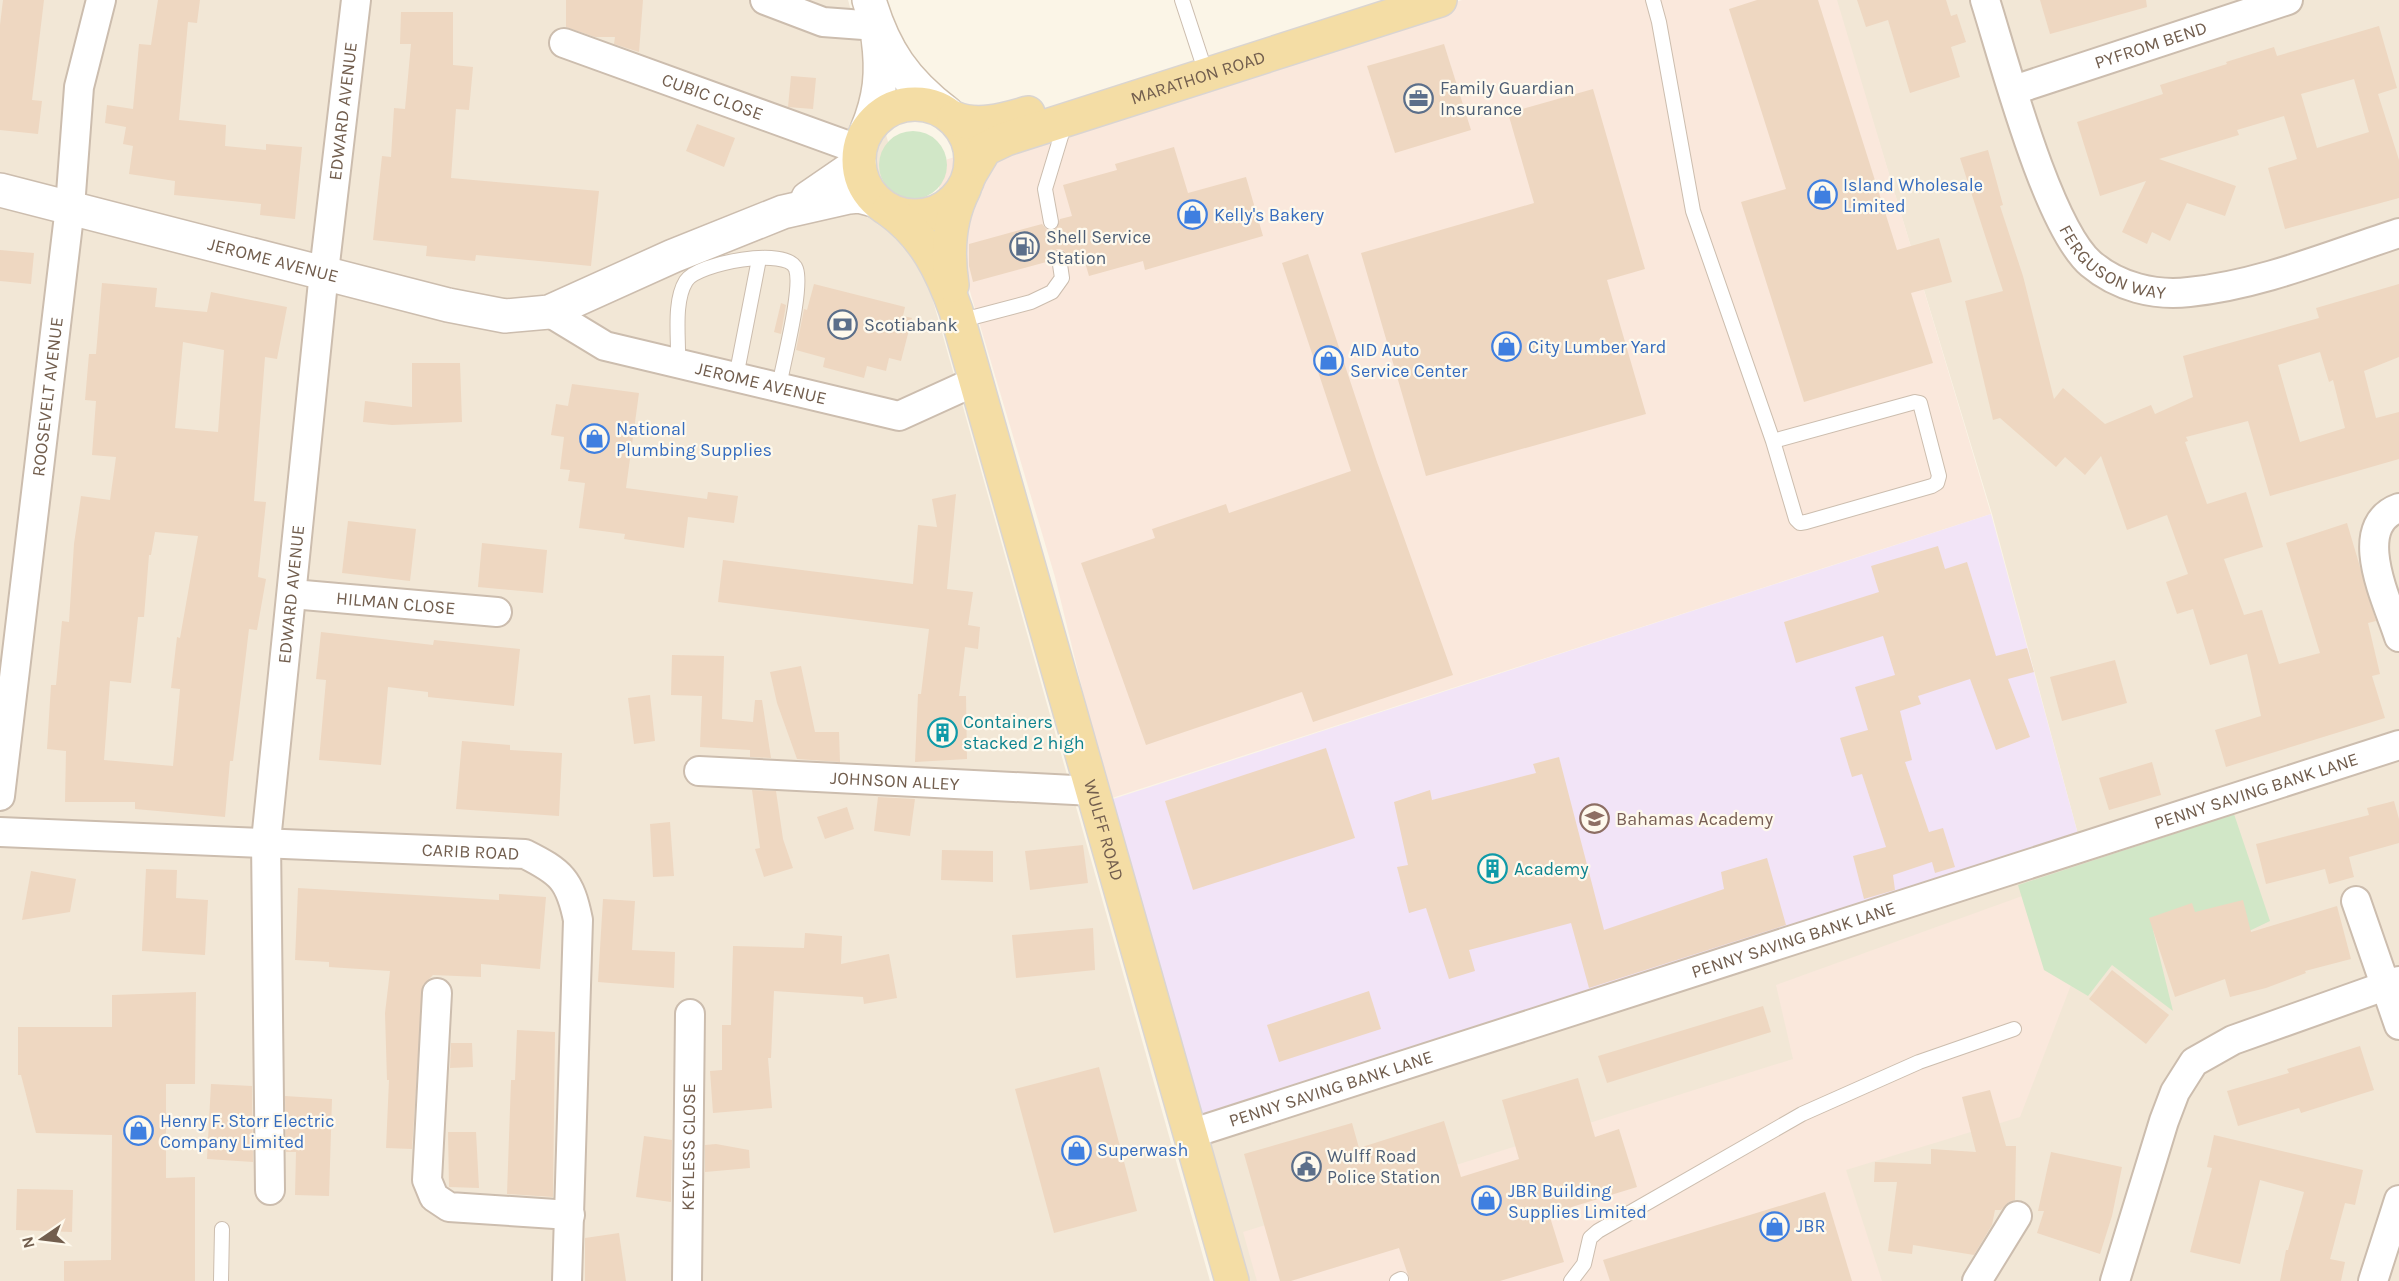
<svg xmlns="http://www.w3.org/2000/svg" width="2399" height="1281" font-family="Karla,sans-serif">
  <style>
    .residential { fill: #f2e7d6 }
    .commercial { fill: #fae8dc }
    .education { fill: #f2e4f7 }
    .green { fill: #d1e7c7 }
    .building { fill: #eed7c1; fill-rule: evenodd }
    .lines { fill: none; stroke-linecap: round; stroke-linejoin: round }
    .service-casing { stroke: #ccbdae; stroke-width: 16 }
    .minor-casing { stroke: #ccbdae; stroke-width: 32 }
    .tertiary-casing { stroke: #ccbdae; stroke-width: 36 }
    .secondary-casing { stroke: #cebeac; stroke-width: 36 }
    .primary-casing { stroke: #dad5d1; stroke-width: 36 }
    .service { stroke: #fff; stroke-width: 14 }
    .minor { stroke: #fff; stroke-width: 28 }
    .tertiary { stroke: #fff; stroke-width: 33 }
    .secondary { stroke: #fff; stroke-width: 33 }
    .primary { stroke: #f4dda5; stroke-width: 33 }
    .labels { text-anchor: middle; stroke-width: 4.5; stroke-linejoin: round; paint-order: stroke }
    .street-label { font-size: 18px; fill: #725e4e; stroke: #fef9ed }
    .service-label { font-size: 18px; fill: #4e5e75; stroke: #fef9ed; text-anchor: start }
    .shop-label { font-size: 18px; fill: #366cbe; stroke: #fef9ed; text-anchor: start }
    .culture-label { font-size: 18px; fill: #0d838f; stroke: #fef9ed; text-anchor: start }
    .education-label { font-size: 18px; fill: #785e54; stroke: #fef9ed; text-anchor: start }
  </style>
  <rect width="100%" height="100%" fill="#fbf5e7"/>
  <!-- residential -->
  <g class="residential">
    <polygon points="0,0 848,0 1210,1281 0,1281"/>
    <polygon points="1836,0 2399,0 2399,1281 1250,1281 1203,1119 2079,838 1992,514"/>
  </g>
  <!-- commercial -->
  <g class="commercial">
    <polygon points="1462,0 1837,0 1991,514 1109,799 1055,577 932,164"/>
    <polygon points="2025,895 2076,972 2020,1117 1846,1170 1882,1281 1257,1281 1243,1232 1793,1059 1776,985"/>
  </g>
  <!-- education -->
  <polygon class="education" points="1991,514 2079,838 1203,1119 1110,800"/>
  <!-- green -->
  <g class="green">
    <circle cx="913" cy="165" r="34"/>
    <polygon points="2234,814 2270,921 2245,933 2153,930 2173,1011 2112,965 2088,996 2044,970 2018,885"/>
  </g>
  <!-- building -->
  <g class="building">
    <polygon points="3,0 44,0 32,100 42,101 38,134 0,130 0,25"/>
    <polygon points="158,0 200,0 197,23 188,22 179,120 226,125 225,146 266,150 266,144 302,147 295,219 260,215 261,204 174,195 175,181 129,174 133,146 123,144 126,127 105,123 107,105 133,109 139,44 151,45"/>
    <polygon points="566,0 643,0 639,52 614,44 615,37 595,37 566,27"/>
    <polygon points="1757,0 1818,0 1897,250 1939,238 1952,282 1911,293 1933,363 1804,402 1741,202 1786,189 1729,9"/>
    <polygon points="1857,0 1946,0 1951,16 1957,14 1966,42 1951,47 1960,77 1910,93 1888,20 1866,27"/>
    <polygon points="2040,0 2146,0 2147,7 2050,34"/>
    <polygon points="401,12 453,12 453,65 473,67 469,110 456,109 451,178 599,191 591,266 476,255 475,261 426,256 427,246 373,240 382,156 391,157 394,108 405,109 411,44 400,44"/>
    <path d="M2379,26l18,62 -19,6 21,66v38l-114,31 -17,-61 29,-9 -13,-43 -47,14 2,5 -80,24 77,27 -11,30 -38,-13 -17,38 -18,-9 -5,12 -25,-12 24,-51 -46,15 -23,-74 86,-28 -3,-9 67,-21 -1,-2 48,-15 3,9zM2354,79l15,53 -52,16 -16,-54z"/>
    <polygon points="1444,44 1471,130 1395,153 1367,66"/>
    <polygon points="791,76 816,78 813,109 788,107"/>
    <polygon points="1593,89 1645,269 1607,280 1646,414 1426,476 1361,253 1534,203 1508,113"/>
    <polygon points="697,124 735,138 724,167 686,151"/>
    <polygon points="1174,147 1188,193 1246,177 1263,236 1145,270 1143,261 1089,276 1082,252 1068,256 1063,250 1057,249 1051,254 1050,261 973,282 969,266 969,244 1042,224 1047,230 1056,229 1060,219 1072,216 1063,185 1117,170 1115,164"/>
    <path d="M1988,150l15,55 -3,1 23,70 31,123 9,-11 42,36 46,-19 4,9 38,-17 -10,-41 136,-38 -3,-10 83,-24v73l-35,14 12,47 23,-6v47l-129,37 -22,-75 -62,16 2,4 -3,1 22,62 39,-12 17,55 -39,12 20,56 18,-5 17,54 41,-11 -34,-110 61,-20 29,98 -8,2 12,51 -8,2 13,42 -159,49 -11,-37 46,-14 -14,-62 -37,11 -17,-56 -16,5 -11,-32 22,-8 -21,-59 -40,15 -26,-74 -16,19 -20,-18 -9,10 -56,-49 -7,2 -28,-119 38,-10 -43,-133zM2320,352l9,30 4,-2 12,48 -45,14 -22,-77z"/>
    <polygon points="0,250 34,253 31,284 0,281"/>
    <polygon points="1308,254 1377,462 1453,675 1313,722 1302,692 1146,745 1081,563 1155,538 1152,529 1226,504 1229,513 1351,471 1282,263"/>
    <path d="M102,283l55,5 -2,19 52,5 4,-20 76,15 -10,52 -12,-2 -11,144 12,1 -8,75 8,2 -9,51 -8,-1 -16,132h-3l-5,56 -90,-8v-7h-70l1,-51 -19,-2 4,-64h5l6,-64 7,1 5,-78 7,-48 29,4 6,-43 -24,-2 4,-54 -11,-1 4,-46h7zM183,342l41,8 -6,82 -43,-4zM155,532l43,4 -18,102 -3,-1 -6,51 9,1 -7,77 -69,-6 6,-79 21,2 7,-66h6l5,-62h2z"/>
    <polygon points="814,284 905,307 903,316 912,318 901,361 889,358 886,371 867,366 864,378 823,367 825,358 796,350 804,309 807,310"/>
    <polygon points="781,303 786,305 781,334 774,332"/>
    <polygon points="412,363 460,363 462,422 392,425 363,422 365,401 412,407"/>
    <polygon points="572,384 639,393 626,488 707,499 708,492 738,496 734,523 688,517 684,548 624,539 625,534 579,528 585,483 568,481 570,470 560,469 564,437 551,435 556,404 568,406"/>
    <polygon points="956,494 947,589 973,592 968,625 980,627 978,649 965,647 959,696 966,696 967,759 915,762 918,694 921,694 929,629 718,602 723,560 913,584 918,525 937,527 932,499"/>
    <polygon points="348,521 416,529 410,581 342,573"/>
    <polygon points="482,543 547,550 543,593 478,587"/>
    <polygon points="1938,546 1945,569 1967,562 1996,656 2027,648 2034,672 2008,679 2030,737 1996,750 1970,679 1918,696 1921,704 1900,711 1912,760 1905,762 1929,832 1943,828 1955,867 1935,873 1932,862 1893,875 1895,890 1864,899 1853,856 1886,847 1862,774 1852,777 1840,738 1868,730 1855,687 1895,675 1883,636 1796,663 1784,622 1879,592 1871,566"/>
    <polygon points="321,632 433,645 434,640 520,649 514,706 428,697 428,692 388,687 381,765 319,760 326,680 316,679"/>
    <polygon points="672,655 724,656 722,719 753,722 755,700 762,700 771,758 750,757 750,750 700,747 702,696 671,695"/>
    <polygon points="2115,660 2127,703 2062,721 2050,677"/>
    <polygon points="801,666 815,732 839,732 840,762 797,759 777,703 770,672"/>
    <polygon points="650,695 655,741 634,744 628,698"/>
    <polygon points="462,741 510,745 510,750 562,753 559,816 456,809"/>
    <polygon points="1326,748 1355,838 1193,890 1165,801"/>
    <polygon points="1559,757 1604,930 1724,889 1721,872 1767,858 1786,925 1589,988 1571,923 1469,950 1475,971 1449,979 1426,908 1409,913 1397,867 1408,865 1394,802 1430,790 1432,800 1536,773 1533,764"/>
    <polygon points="2152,762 2161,795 2109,810 2099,778"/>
    <polygon points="752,790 776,791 783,839 793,868 764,877 755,849 760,848"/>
    <polygon points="878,797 915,799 910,836 874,831"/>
    <polygon points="2394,801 2399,819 2399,843 2349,857 2354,877 2329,884 2325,869 2266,884 2256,844 2369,815 2367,808"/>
    <polygon points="847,807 854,829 825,839 817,817"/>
    <polygon points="670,822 674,876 653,877 650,824"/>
    <polygon points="1083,845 1088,883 1030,890 1025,851"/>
    <polygon points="942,850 993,851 993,882 941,880"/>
    <polygon points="146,869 177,870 176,898 208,900 205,955 142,951"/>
    <polygon points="31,871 76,879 70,912 22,920"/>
    <polygon points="298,888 499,900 499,894 546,897 540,969 481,964 481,977 433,975 423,985 412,1149 386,1148 389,1080 387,1080 385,1013 390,971 329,967 329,962 295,960"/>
    <polygon points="603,899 635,901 632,950 675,952 674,988 598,982"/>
    <polygon points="2243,900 2251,932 2337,906 2351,959 2305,971 2306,973 2266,988 2230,997 2225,979 2175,997 2149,918 2192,903 2195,912"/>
    <polygon points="1093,928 1095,970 1016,978 1012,935"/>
    <polygon points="805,933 842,936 841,964 889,954 897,998 864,1004 863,997 774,991 771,1058 768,1058 772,1108 713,1113 710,1071 722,1070 722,1025 731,1025 733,946 804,948"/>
    <polygon points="2112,970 2169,1015 2146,1044 2089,999"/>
    <polygon points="1369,991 1381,1029 1279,1062 1267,1025"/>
    <polygon points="196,992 195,1084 166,1084 166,1178 195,1177 195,1281 64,1281 64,1261 111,1260 112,1135 36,1133 21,1075 18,1075 18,1027 112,1027 112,995"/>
    <polygon points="1763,1006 1771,1032 1607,1083 1598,1056"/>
    <polygon points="517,1030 555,1032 553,1197 507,1194 511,1080 515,1080"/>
    <polygon points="451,1043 472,1043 473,1067 450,1068"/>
    <polygon points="2360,1046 2374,1090 2301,1113 2299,1108 2238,1126 2227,1091 2289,1073 2287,1069"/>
    <polygon points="1099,1067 1137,1211 1054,1233 1015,1089"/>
    <polygon points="1578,1078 1595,1137 1619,1129 1637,1187 1549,1214 1564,1262 1500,1281 1410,1281 1399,1248 1291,1281 1280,1281 1244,1154 1352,1123 1359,1148 1444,1121 1461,1177 1519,1159 1502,1100"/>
    <polygon points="211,1084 252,1086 253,1162 207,1159"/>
    <polygon points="1990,1090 2006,1146 2016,1146 2015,1200 2009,1202 2001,1210 1995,1210 1992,1225 1974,1255 1913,1245 1912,1254 1888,1251 1897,1182 1874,1182 1875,1162 1931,1164 1931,1149 1976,1152 1962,1097"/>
    <polygon points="285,1096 332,1099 329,1196 295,1195 296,1152 286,1152"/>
    <polygon points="448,1132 476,1132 479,1188 449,1187"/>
    <polygon points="2214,1135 2363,1170 2355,1205 2345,1203 2330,1259 2345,1262 2341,1281 2280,1281 2286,1250 2288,1250 2304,1192 2260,1180 2240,1264 2190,1252 2212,1168 2207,1167"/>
    <polygon points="644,1136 672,1140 671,1202 636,1197"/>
    <polygon points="716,1144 749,1150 750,1168 705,1172 705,1145"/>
    <polygon points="2051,1152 2122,1167 2112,1216 2100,1254 2037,1233 2044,1211 2038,1211"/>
    <polygon points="17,1189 73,1190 72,1232 16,1230"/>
    <polygon points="1825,1192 1852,1281 1610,1281 1603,1260"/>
    <polygon points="619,1233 626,1281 585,1281 585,1238"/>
  </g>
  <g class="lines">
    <defs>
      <g id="service">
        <polyline points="1182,0 1201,58"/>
        <polyline points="1653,0 1659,22 1693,211 1773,441 1796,519 1800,523 1806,522 1932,486 1937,483 1939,476 1920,403 1915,402 1773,441"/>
        <polyline points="1051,222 1045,189 1065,123"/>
        <polyline points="959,321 1031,302 1052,292 1062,278 1059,258"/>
        <path d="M678,363c1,-24 -5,-61 8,-82 11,-18 102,-35 110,-12 7,20 -13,94 -17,118"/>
        <polyline points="736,377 759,259"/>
        <polyline points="221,1281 222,1229"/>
        <polyline points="1397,1281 1401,1279"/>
        <polyline points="1571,1281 1584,1264 1590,1238 1598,1231 1802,1114 1919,1062 2014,1029"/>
      </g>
      <g id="minor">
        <polyline points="765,0 823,22 877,26"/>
        <path id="s1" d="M1985,0c19,60 62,226 106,264 27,23 64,32 98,28 71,-7 142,-37 210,-59"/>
        <path id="s2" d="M564,43l296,107"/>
        <path id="s3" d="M2014,90l274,-90"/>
        <path id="s4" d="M549,312l56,34 294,70 77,-35"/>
        <path d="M2399,508c-50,18 -11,94 0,129"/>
        <path id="s5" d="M292,594l205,18"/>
        <path id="s6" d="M699,771l394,20"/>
        <path id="s7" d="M0,796l70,-589 9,-120 22,-87"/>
        <path id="s8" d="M0,832l525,22c36,18 45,26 53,66l-11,361"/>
        <polyline points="2356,901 2399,1025"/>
        <polyline points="437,993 427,1180 434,1197 449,1207 570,1215"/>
        <path id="s9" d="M1190,1134l1209,-389"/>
        <path id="s10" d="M270,1190l-4,-349 58,-569 32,-272"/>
        <path id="s11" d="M687,1281l3,-267"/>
        <polyline points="1977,1281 2017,1216"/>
        <polyline points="2115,1281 2164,1121 2175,1092 2194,1062 2233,1040 2399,981"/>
        <polyline points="2373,1281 2399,1200"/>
      </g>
      <g id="tertiary">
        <path id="s12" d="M0,190l448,115 57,11 44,-4 124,-56 110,-44 66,-15 10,-1 15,4"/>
        <polyline points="808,198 859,163"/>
      </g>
      <g id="secondary">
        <path d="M869,0c15,51 36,81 78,113"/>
        <path d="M867,130c13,-32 16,-57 11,-92"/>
      </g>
      <g id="primary">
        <circle cx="915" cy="160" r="56"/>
        <path d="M954,118c23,10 50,2 74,-5"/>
        <path id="s13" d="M970,174l15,-25 21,-10 434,-139"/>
        <path id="s14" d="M889,210c36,26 53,61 67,101l276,970"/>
        <path d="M952,285c-5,-32 -3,-67 12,-96"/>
      </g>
    </defs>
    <!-- service casing -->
    <use href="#service" class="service-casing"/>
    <!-- minor casing -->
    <use href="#minor" class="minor-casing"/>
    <!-- tertiary casing -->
    <use href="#tertiary" class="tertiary-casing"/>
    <!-- secondary casing -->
    <use href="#secondary" class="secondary-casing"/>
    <!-- primary casing -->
    <use href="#primary" class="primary-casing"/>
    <!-- service -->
    <use href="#service" class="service"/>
    <!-- minor -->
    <use href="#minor" class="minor"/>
    <!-- tertiary -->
    <use href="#tertiary" class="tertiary"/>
    <!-- secondary -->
    <use href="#secondary" class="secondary"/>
    <!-- primary -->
    <use href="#primary" class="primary"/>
  </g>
  <!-- icons -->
  <defs>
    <symbol id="office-ring" viewBox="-11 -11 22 22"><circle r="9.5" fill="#fef9ed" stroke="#5c6f8a" stroke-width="1.5"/><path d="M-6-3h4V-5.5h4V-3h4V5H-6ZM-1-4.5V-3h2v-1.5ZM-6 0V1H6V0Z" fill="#5c6f8a"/></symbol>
    <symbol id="shop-ring" viewBox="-11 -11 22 22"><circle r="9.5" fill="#fef9ed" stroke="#3f7fe0" stroke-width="1.5"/><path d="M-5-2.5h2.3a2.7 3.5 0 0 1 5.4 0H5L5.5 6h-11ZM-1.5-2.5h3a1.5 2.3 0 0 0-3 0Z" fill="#3f7fe0"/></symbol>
    <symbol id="fuel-ring" viewBox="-11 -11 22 22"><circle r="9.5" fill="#fef9ed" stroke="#5c6f8a" stroke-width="1.5"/><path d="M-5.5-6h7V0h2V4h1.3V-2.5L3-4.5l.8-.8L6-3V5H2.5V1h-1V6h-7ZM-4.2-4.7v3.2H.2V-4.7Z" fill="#5c6f8a"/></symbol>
    <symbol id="bank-ring" viewBox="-11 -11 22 22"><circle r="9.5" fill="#fef9ed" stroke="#5c6f8a" stroke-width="1.5"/><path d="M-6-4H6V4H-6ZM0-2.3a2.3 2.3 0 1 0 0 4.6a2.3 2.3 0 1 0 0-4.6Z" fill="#5c6f8a"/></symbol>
    <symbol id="building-ring" viewBox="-11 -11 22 22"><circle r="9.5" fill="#fef9ed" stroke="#0f9aa8" stroke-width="1.5"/><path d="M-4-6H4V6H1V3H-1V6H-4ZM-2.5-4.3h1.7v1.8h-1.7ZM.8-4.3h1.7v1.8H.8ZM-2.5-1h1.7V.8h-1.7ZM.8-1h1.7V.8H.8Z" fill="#0f9aa8"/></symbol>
    <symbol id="school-ring" viewBox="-11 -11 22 22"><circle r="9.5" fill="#fef9ed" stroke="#8d6e63" stroke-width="1.5"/><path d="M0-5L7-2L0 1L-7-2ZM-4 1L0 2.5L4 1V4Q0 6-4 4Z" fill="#8d6e63"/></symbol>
    <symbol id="civic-ring" viewBox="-11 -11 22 22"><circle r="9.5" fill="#fef9ed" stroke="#5c6f8a" stroke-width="1.5"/><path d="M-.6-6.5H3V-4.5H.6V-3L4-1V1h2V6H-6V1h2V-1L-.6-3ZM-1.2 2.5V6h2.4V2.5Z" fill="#5c6f8a"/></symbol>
  </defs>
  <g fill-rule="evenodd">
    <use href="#office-ring" x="1402" y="82" width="33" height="33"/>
    <use href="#shop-ring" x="1806" y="178" width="33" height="33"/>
    <use href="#shop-ring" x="1176" y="198" width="33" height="33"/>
    <use href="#fuel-ring" x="1008" y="230" width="33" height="33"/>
    <use href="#bank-ring" x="826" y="308" width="33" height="33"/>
    <use href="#shop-ring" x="1490" y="330" width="33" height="33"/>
    <use href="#shop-ring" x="1312" y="344" width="33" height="33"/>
    <use href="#shop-ring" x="578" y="422" width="33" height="33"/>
    <use href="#building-ring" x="926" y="716" width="33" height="33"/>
    <use href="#school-ring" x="1578" y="802" width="33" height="33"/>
    <use href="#building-ring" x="1476" y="852" width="33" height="33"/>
    <use href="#shop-ring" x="122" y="1114" width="33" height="33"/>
    <use href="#shop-ring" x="1060" y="1134" width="33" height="33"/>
    <use href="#civic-ring" x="1290" y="1150" width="33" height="33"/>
    <use href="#shop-ring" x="1470" y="1184" width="33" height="33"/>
    <use href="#shop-ring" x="1758" y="1210" width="33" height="33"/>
  </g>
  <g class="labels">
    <!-- street labels -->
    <g class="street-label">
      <text dy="6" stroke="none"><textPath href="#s3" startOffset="144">PYFROM BEND</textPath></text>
      <text dy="6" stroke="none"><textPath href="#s13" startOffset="254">MARATHON ROAD</textPath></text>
      <text dy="6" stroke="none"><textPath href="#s2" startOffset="158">CUBIC CLOSE</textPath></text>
      <text dy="6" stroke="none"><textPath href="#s10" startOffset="1083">EDWARD AVENUE</textPath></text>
      <text dy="6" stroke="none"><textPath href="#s1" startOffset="304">FERGUSON WAY</textPath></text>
      <text dy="6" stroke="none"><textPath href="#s12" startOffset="282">JEROME AVENUE</textPath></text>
      <text dy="6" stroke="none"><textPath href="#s4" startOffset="226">JEROME AVENUE</textPath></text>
      <text dy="6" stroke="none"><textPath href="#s7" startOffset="402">ROOSEVELT AVENUE</textPath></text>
      <text dy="6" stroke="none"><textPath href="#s10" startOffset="597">EDWARD AVENUE</textPath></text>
      <text dy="6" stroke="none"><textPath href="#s5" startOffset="104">HILMAN CLOSE</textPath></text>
      <text dy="6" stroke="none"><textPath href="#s6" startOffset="196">JOHNSON ALLEY</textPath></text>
      <text dy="6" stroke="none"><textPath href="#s9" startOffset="1120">PENNY SAVING BANK LANE</textPath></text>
      <text dy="6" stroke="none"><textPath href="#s14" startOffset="663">WULFF ROAD</textPath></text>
      <text dy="6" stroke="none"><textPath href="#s8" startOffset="471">CARIB ROAD</textPath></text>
      <text dy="6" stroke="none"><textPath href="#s9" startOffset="634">PENNY SAVING BANK LANE</textPath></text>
      <text dy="6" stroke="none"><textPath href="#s9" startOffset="148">PENNY SAVING BANK LANE</textPath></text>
      <text dy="6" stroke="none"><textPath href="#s11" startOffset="134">KEYLESS CLOSE</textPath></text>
    </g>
    <!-- service labels -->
    <g class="service-label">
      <text x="1440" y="94">Family Guardian<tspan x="1440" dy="21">Insurance</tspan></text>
      <text x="1046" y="243">Shell Service<tspan x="1046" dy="21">Station</tspan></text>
      <text x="864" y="331">Scotiabank</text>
      <text x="1327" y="1162">Wulff Road<tspan x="1327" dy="21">Police Station</tspan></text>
    </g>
    <!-- shop labels -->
    <g class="shop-label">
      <text x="1843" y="191">Island Wholesale<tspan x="1843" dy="21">Limited</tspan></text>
      <text x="1214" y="221">Kelly's Bakery</text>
      <text x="1528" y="353">City Lumber Yard</text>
      <text x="1350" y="356">AID Auto<tspan x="1350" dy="21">Service Center</tspan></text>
      <text x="616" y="435">National<tspan x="616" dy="21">Plumbing Supplies</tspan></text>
      <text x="160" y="1127">Henry F. Storr Electric<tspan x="160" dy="21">Company Limited</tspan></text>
      <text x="1097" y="1156">Superwash</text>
      <text x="1508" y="1197">JBR Building<tspan x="1508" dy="21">Supplies Limited</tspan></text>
      <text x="1796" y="1232">JBR</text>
    </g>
    <!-- culture labels -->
    <g class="culture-label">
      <text x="963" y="728">Containers<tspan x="963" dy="21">stacked 2 high</tspan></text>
      <text x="1514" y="875">Academy</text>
    </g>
    <!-- education labels -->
    <g class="education-label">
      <text x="1616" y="825">Bahamas Academy</text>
    </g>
  </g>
  <!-- north arrow -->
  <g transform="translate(42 1239) rotate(256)" stroke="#fef9ed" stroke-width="4.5" paint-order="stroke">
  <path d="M0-4.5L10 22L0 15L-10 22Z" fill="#725e4e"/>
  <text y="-9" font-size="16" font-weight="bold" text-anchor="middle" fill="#725e4e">N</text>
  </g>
</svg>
